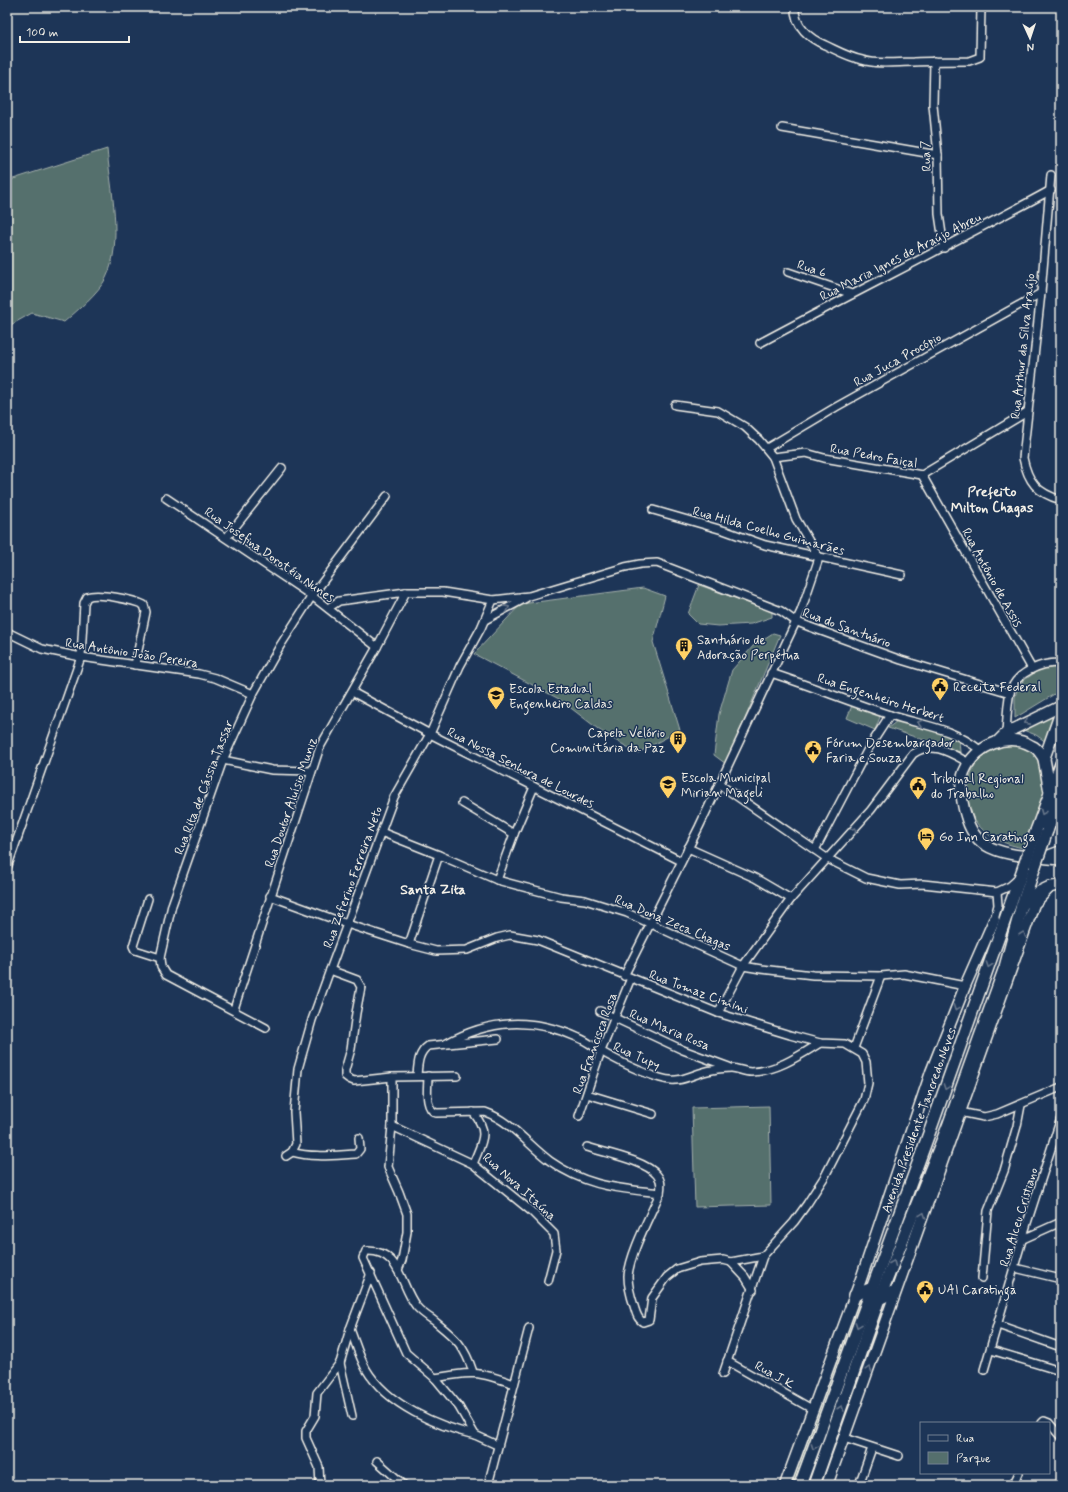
<svg xmlns="http://www.w3.org/2000/svg" width="1068" height="1492" font-family="Mynerve,sans-serif">
  <style>
    .green { fill: #556f6d; stroke: #a4b0aa }
    .lines { fill: none; stroke-linecap: round; stroke-linejoin: round }
    .minor-casing { stroke: #f4f1e8; stroke-width: 10 }
    .secondary-casing { stroke: #f4f1e8; stroke-width: 13 }
    .trunk-casing { stroke: #f4f1e8; stroke-width: 14 }
    .minor { stroke: #1d3557; stroke-width: 7 }
    .secondary { stroke: #1d3557; stroke-width: 10 }
    .trunk { stroke: #1d3557; stroke-width: 11 }
    .trunk-bridge-casing { stroke: #f4f1e8; stroke-width: 14; stroke-linecap: butt }
    .trunk-bridge { stroke: #1d3557; stroke-width: 11 }
    .oneway { stroke: #68778a }
    .labels { text-anchor: middle; stroke-width: 3; stroke-linejoin: round; paint-order: stroke }
    .street-label { font-size: 13px; fill: #f4f1e8; stroke: #1d3557 }
    .poi-label { font-size: 13px; fill: #f4f1e8; stroke: #1d3557; text-anchor: start }
    .neighbourhood-label { font-size: 14px; font-weight: bold; fill: #f4f1e8; stroke: #1d3557 }
  </style>
  <rect width="100%" height="100%" fill="#1d3557"/>
  <filter id="ink" filterUnits="userSpaceOnUse"><feTurbulence type="fractalNoise" baseFrequency=".025" numOctaves="2"/><feDisplacementMap in="SourceGraphic" scale="8" xChannelSelector="R" yChannelSelector="G"/><feConvolveMatrix kernelMatrix="1 2 1 2 8 2 1 2 1" color-interpolation-filters="sRGB"/></filter>
  <g filter="url(#ink)">
    <!-- green -->
    <g class="green">
      <path d="M107,149c3,38 17,93 -1,129 -7,14 -29,33 -42,44l-32,-9 -25,14v-146z"/>
      <polygon points="699,585 772,611 772,617 751,624 718,626 698,624 688,614"/>
      <polygon points="643,588 665,596 653,642 680,730 638,753 606,735 559,699 474,654 521,604"/>
      <polygon points="773,633 780,635 726,764 714,755 719,714 732,670 754,645"/>
      <polygon points="1061,666 1061,690 1015,718 1015,697 1017,690 1023,681 1043,667"/>
      <polygon points="855,698 878,708 880,717 875,730 847,718"/>
      <polygon points="1058,707 1046,742 1036,735 1018,728"/>
      <polygon points="901,718 956,735 959,741 960,752 888,728"/>
      <path d="M997,743l41,4 7,43 -7,40 -14,18c-35,-6 -63,-27 -55,-66 2,-9 6,-20 13,-27 4,-5 10,-8 15,-12z"/>
      <polygon points="769,1106 771,1205 695,1207 692,1108"/>
      <polygon points="857,1299 861,1301 796,1485 790,1485"/>
      <polygon points="879,1310 885,1311 824,1485 817,1485"/>
    </g>
    <g class="lines">
      <defs>
        <g id="minor">
          <path d="M795,7c-1,19 15,32 30,38 13,6 23,12 37,15 16,5 35,2 52,2 18,-1 36,-1 55,-1l11,-4 1,-50"/>
          <polyline points="934,61 933,105 938,155 939,214 944,248"/>
          <polyline points="782,128 938,155"/>
          <path d="M1051,175l-10,118 -18,165c5,24 14,35 38,42"/>
          <polyline points="788,272 852,294"/>
          <path d="M760,343c97,-52 194,-100 291,-153"/>
          <polyline points="675,405 718,411 745,427 759,440 773,457 796,519 819,558"/>
          <polyline points="767,448 836,407 1041,293"/>
          <polyline points="773,457 806,453 824,458 922,475 1027,412"/>
          <polyline points="922,475 1032,669"/>
          <polyline points="166,498 312,596 377,647"/>
          <polyline points="653,510 726,531 765,545 902,575"/>
          <polyline points="227,537 282,468"/>
          <polyline points="328,608 339,601 406,592 443,592 493,600 529,596 625,567 640,564 657,563 781,611 795,621 810,627 901,660 1010,693"/>
          <polyline points="485,620 526,598"/>
          <polyline points="7,632 42,649 81,657 199,674 215,678 253,694"/>
          <path d="M771,673c40,13 79,29 119,42 34,11 61,12 90,35"/>
          <polyline points="352,692 430,734 681,861"/>
          <path d="M1006,733c1,-13 1,-28 4,-41 6,-20 32,-30 51,-29"/>
          <polyline points="223,760 272,770 311,771"/>
          <polyline points="719,784 828,859 866,878 900,885 923,884 997,892 1010,886 1018,879"/>
          <polyline points="462,803 514,834"/>
          <polyline points="381,832 439,855 497,880 561,897 585,900 627,913 743,966 761,969 813,975 881,976 904,974 965,986"/>
          <polyline points="688,848 755,878 791,899"/>
          <polyline points="815,850 868,749 890,715"/>
          <path d="M7,868l74,-211 3,-54 3,-6c10,-5 47,3 57,8l2,7 -11,53"/>
          <polyline points="497,880 514,834 534,787"/>
          <polyline points="270,896 347,924 409,944 436,951 467,950 497,938 510,935 538,940 718,1013 790,1035 820,1043 845,1044 862,1054 866,1062 868,1083 864,1100 825,1176 807,1204 794,1222 763,1256 723,1374"/>
          <polyline points="148,899 133,946 135,950 160,958"/>
          <polyline points="994,920 998,905 997,892"/>
          <polyline points="409,944 439,855"/>
          <polyline points="330,970 357,980 361,987 356,1013 351,1049 345,1070 345,1076 349,1079 354,1081 392,1077 457,1076"/>
          <polyline points="624,976 699,827 801,611 819,558"/>
          <polyline points="234,1009 320,747 377,647 406,592"/>
          <polyline points="600,1011 683,1050 729,1067"/>
          <path d="M718,1013l25,-47 48,-67 80,-89 42,-56c19,-14 38,-1 56,9"/>
          <polyline points="266,1028 166,975 161,967 160,958 172,905 223,760 253,694 280,646 312,596 387,496"/>
          <path d="M445,1044c45,-25 87,-27 134,-6 8,3 15,9 23,14 18,10 38,20 58,26 22,7 32,-5 52,-8 6,-1 13,-2 19,-2 6,0 13,4 20,4 26,-1 48,-16 69,-29"/>
          <polyline points="854,1048 881,976"/>
          <path d="M417,1076c1,-12 1,-23 11,-30l70,-7"/>
          <path d="M428,1076c0,12 -4,32 8,37l49,-1c26,9 43,33 65,49 37,26 68,27 110,32 -10,23 -30,60 -32,83 0,11 3,21 6,30 2,6 3,13 9,16l6,-2 3,-22 15,-21 10,-8 23,-7 23,-2 8,2 32,-6"/>
          <polyline points="392,1077 392,1126 388,1167 399,1192 407,1214 407,1232 402,1260 398,1270"/>
          <polyline points="587,1094 653,1114"/>
          <path d="M473,1112c17,21 9,29 0,52l58,47 23,23 2,16 -8,31"/>
          <polyline points="960,1112 984,1117 997,1114 1061,1087"/>
          <polyline points="579,1116 601,1051 631,978"/>
          <polyline points="392,1126 473,1164"/>
          <path d="M587,1147c18,6 58,13 70,28 5,6 4,12 3,18"/>
          <path d="M292,1152c21,6 43,3 64,2l4,-5 -1,-11"/>
          <polyline points="286,1156 292,1152 296,1144 294,1112 298,1069 312,1020 330,970 394,797 430,734 460,666 481,628 493,600"/>
          <polyline points="1023,1239 1061,1222"/>
          <polyline points="731,1262 745,1277 753,1290"/>
          <polyline points="1015,1268 1061,1279"/>
          <polyline points="982,1278 988,1211 1004,1171 1017,1126 1021,1105"/>
          <polyline points="998,1325 1058,1346"/>
          <path d="M350,1329c5,13 9,27 16,40 21,36 71,57 109,66"/>
          <polyline points="991,1350 1057,1370"/>
          <polyline points="727,1361 812,1409"/>
          <polyline points="340,1363 352,1416"/>
          <polyline points="984,1370 1027,1223 1061,1118"/>
          <path d="M473,1372c-9,-28 -18,-34 -40,-52 -6,-4 -13,-9 -17,-14 -16,-21 -16,-57 -50,-55l-3,7 43,95 29,25 24,29 16,28 22,10"/>
          <path d="M435,1378c36,-7 43,-7 79,6"/>
          <polyline points="1042,1423 1044,1421 1049,1423 1061,1437"/>
          <polyline points="844,1438 899,1456"/>
          <polyline points="377,1461 404,1485"/>
          <polyline points="860,1482 872,1448"/>
          <polyline points="320,1485 319,1467 306,1438 306,1431 315,1416 317,1393 340,1363 350,1329 371,1273"/>
          <polyline points="488,1485 529,1328"/>
          <polyline points="1013,1485 1019,1473"/>
        </g>
        <g id="secondary">
          <polyline points="997,742 1006,733 1061,706"/>
          <path d="M1044,759c-3,-4 -6,-11 -12,-13 -25,-15 -57,0 -68,26 -5,13 -2,31 2,44 3,11 9,22 18,28 22,14 53,12 77,16"/>
          <polyline points="1044,759 1061,711"/>
          <polyline points="1045,857 1061,851"/>
          <polyline points="785,1485 861,1279 931,1072 965,986 994,920"/>
          <polyline points="827,1485 1031,913 1034,904 1050,887 1061,885"/>
        </g>
        <g id="trunk">
          <polyline points="1044,759 1050,792"/>
          <polyline points="1036,831 1061,764"/>
          <polyline points="1047,831 1061,793"/>
          <polyline points="1022,905 1037,893 1050,887"/>
          <polyline points="855,1295 872,1288"/>
          <polyline points="879,1299 895,1291"/>
          <polyline points="800,1485 931,1128 1024,866"/>
          <polyline points="814,1485 879,1299 948,1126 978,1042 1005,967 1022,905 1035,866"/>
        </g>
      </defs>
      <!-- minor casing -->
      <use href="#minor" class="minor-casing"/>
      <!-- secondary casing -->
      <use href="#secondary" class="secondary-casing"/>
      <!-- trunk casing -->
      <use href="#trunk" class="trunk-casing"/>
      <!-- minor -->
      <use href="#minor" class="minor"/>
      <!-- secondary -->
      <use href="#secondary" class="secondary"/>
      <!-- trunk -->
      <use href="#trunk" class="trunk"/>
      <defs>
        <g id="trunk-bridge">
          <polyline points="1024,866 1036,831"/>
          <polyline points="1035,866 1047,831"/>
        </g>
      </defs>
      <!-- trunk-bridge casing -->
      <use href="#trunk-bridge" class="trunk-bridge-casing"/>
      <!-- trunk-bridge -->
      <use href="#trunk-bridge" class="trunk-bridge"/>
    </g>
    <!-- one-way arrows -->
    <defs><path id="oneway-chevron" d="M-2-3.5L2.5 0L-2 3.5" fill="none" stroke-width="1.6" stroke-linecap="round" stroke-linejoin="round"/></defs>
    <g class="oneway">
      <use href="#oneway-chevron" transform="translate(507 608) rotate(-28)"/>
      <use href="#oneway-chevron" transform="translate(1027 722) rotate(152)"/>
      <use href="#oneway-chevron" transform="translate(920 723) rotate(-165)"/>
      <use href="#oneway-chevron" transform="translate(1043 812) rotate(112)"/>
      <use href="#oneway-chevron" transform="translate(854 830) rotate(-49)"/>
      <use href="#oneway-chevron" transform="translate(1023 934) rotate(-71)"/>
      <use href="#oneway-chevron" transform="translate(989 965) rotate(109)"/>
      <use href="#oneway-chevron" transform="translate(956 1008) rotate(111)"/>
      <use href="#oneway-chevron" transform="translate(946 1087) rotate(110)"/>
      <use href="#oneway-chevron" transform="translate(923 1215) rotate(-70)"/>
      <use href="#oneway-chevron" transform="translate(893 1263) rotate(-68)"/>
      <use href="#oneway-chevron" transform="translate(858 1325) rotate(110)"/>
      <use href="#oneway-chevron" transform="translate(869 1369) rotate(-72)"/>
      <use href="#oneway-chevron" transform="translate(841 1408) rotate(-71)"/>
      <use href="#oneway-chevron" transform="translate(814 1447) rotate(110)"/>
    </g>
  </g>
  <!-- icons -->
  <defs>
    <symbol id="building-pin" viewBox="-11 -11 22 30"><path d="M0 17L-7.5 6A9.5 9.5 0 1 1 7.5 6Z" fill="#ffd166" stroke="#1d3557"/><path d="M-4-6H4V6H1V3H-1V6H-4ZM-2.5-4.3h1.7v1.8h-1.7ZM.8-4.3h1.7v1.8H.8ZM-2.5-1h1.7V.8h-1.7ZM.8-1h1.7V.8H.8Z" fill="#111"/></symbol>
    <symbol id="civic-pin" viewBox="-11 -11 22 30"><path d="M0 17L-7.5 6A9.5 9.5 0 1 1 7.5 6Z" fill="#ffd166" stroke="#1d3557"/><path d="M-.6-6.5H3V-4.5H.6V-3L4-1V1h2V6H-6V1h2V-1L-.6-3ZM-1.2 2.5V6h2.4V2.5Z" fill="#111"/></symbol>
    <symbol id="school-pin" viewBox="-11 -11 22 30"><path d="M0 17L-7.5 6A9.5 9.5 0 1 1 7.5 6Z" fill="#ffd166" stroke="#1d3557"/><path d="M0-5L7-2L0 1L-7-2ZM-4 1L0 2.5L4 1V4Q0 6-4 4Z" fill="#111"/></symbol>
    <symbol id="hotel-pin" viewBox="-11 -11 22 30"><path d="M0 17L-7.5 6A9.5 9.5 0 1 1 7.5 6Z" fill="#ffd166" stroke="#1d3557"/><path d="M-6-4.5h1.5V1H6V5H4.5V3h-9V5H-6ZM-4 0a1.8 1.8 0 1 1 3.6 0ZM.5 0V-2.5h3Q6-2.5 6 0Z" fill="#111"/></symbol>
  </defs>
  <g fill-rule="evenodd">
    <use href="#building-pin" x="674" y="636" width="20" height="27"/>
    <use href="#civic-pin" x="930" y="676" width="20" height="27"/>
    <use href="#school-pin" x="486" y="685" width="20" height="27"/>
    <use href="#building-pin" x="668" y="729" width="20" height="27"/>
    <use href="#civic-pin" x="803" y="739" width="20" height="27"/>
    <use href="#school-pin" x="658" y="774" width="20" height="27"/>
    <use href="#civic-pin" x="908" y="775" width="20" height="27"/>
    <use href="#hotel-pin" x="916" y="826" width="20" height="27"/>
    <use href="#civic-pin" x="915" y="1279" width="20" height="27"/>
  </g>
  <g class="labels">
    <!-- street labels -->
    <g class="street-label">
      <text transform="translate(925 156) rotate(-94)" y="5">Rua 7</text>
      <text transform="translate(900 256) rotate(-27)" y="5">Rua Maria Ignes de Araújo Abreu</text>
      <text transform="translate(812 268) rotate(18)" y="5">Rua 6</text>
      <text transform="translate(1022 346) rotate(-84)" y="5">Rua Arthur da Silva Araújo</text>
      <text transform="translate(897 359) rotate(-29)" y="5">Rua Juca Procópio</text>
      <text transform="translate(874 455) rotate(10)" y="5">Rua Pedro Faiçal</text>
      <text transform="translate(769 530) rotate(15)" y="5">Rua Hilda Coelho Guimarães</text>
      <text transform="translate(270 554) rotate(35)" y="5">Rua Josefina Dorotéia Nunes</text>
      <text transform="translate(993 577) rotate(61)" y="5">Rua Antônio de Assis</text>
      <text transform="translate(847 627) rotate(20)" y="5">Rua do Santuário</text>
      <text transform="translate(132 652) rotate(9)" y="5">Rua Antônio João Pereira</text>
      <text transform="translate(881 697) rotate(18)" y="5">Rua Engenheiro Herbert</text>
      <text transform="translate(521 767) rotate(27)" y="5">Rua Nossa Senhora de Lourdes</text>
      <text transform="translate(203 787) rotate(-69)" y="5">Rua Rita de Cássia Tassar</text>
      <text transform="translate(290 802) rotate(-71)" y="5">Rua Doutor Aluísio Muniz</text>
      <text transform="translate(352 877) rotate(-70)" y="5">Rua Zeferino Ferreira Neto</text>
      <text transform="translate(673 922) rotate(23)" y="5">Rua Dona Zeca Chagas</text>
      <text transform="translate(699 991) rotate(20)" y="5">Rua Tomaz Cimini</text>
      <text transform="translate(670 1029) rotate(23)" y="5">Rua Maria Rosa</text>
      <text transform="translate(594 1043) rotate(-70)" y="5">Rua Francisca Rosa</text>
      <text transform="translate(637 1055) rotate(24)" y="5">Rua Tupy</text>
      <text transform="translate(918 1120) rotate(-70)" y="5">Avenida Presidente Tancredo Neves</text>
      <text transform="translate(520 1186) rotate(42)" y="5">Rua Nova Itaúna</text>
      <text transform="translate(1018 1217) rotate(-73)" y="5">Rua Alceu Cristiano</text>
      <text transform="translate(775 1374) rotate(29)" y="5">Rua J K</text>
    </g>
    <!-- poi labels -->
    <g class="poi-label">
      <text x="697" y="644">Santuário de<tspan x="697" dy="15">Adoração Perpétua</tspan></text>
      <text x="953" y="691">Receita Federal</text>
      <text x="509" y="693">Escola Estadual<tspan x="509" dy="15">Engenheiro Caldas</tspan></text>
      <text x="665" y="737" text-anchor="end">Capela Velório<tspan x="665" dy="15">Comunitária da Paz</tspan></text>
      <text x="826" y="747">Fórum Desembargador<tspan x="826" dy="15">Faria e Souza</tspan></text>
      <text x="681" y="782">Escola Municipal<tspan x="681" dy="15">Mirian Mageli</tspan></text>
      <text x="931" y="783">Tribunal Regional<tspan x="931" dy="15">do Trabalho</tspan></text>
      <text x="939" y="841">Go Inn Caratinga</text>
      <text x="938" y="1294">UAI Caratinga</text>
    </g>
    <!-- neighbourhood labels -->
    <g class="neighbourhood-label">
      <text x="992" y="496">Prefeito<tspan x="992" dy="16">Milton Chagas</tspan></text>
      <text x="433" y="894">Santa Zita</text>
    </g>
  </g>
  <!-- margin -->
  <rect width="1068" height="1492" fill="none" stroke="#1d3557" stroke-width="24"/>
  <rect x="12" y="12" width="1044" height="1468" fill="none" stroke="#f4f1e8" stroke-width="1.5" filter="url(#ink)"/>
  <!-- legend -->
  <rect x="920" y="1422" width="130" height="52" fill="#1d3557" stroke="#738091"/>
  <rect x="928" y="1435" width="20" height="6" fill="#1d3557" stroke="#738091"/>
  <text x="956" y="1442" font-size="12" fill="#f4f1e8">Rua</text>
  <rect x="928" y="1452" width="20" height="12" fill="#556f6d" stroke="#738091"/>
  <text x="956" y="1462" font-size="12" fill="#f4f1e8">Parque</text>
  <!-- north arrow -->
  <g transform="translate(1030 38) rotate(177)" stroke="#1d3557" stroke-width="3" paint-order="stroke">
  <path d="M0-3L7 15L0 10L-7 15Z" fill="#f4f1e8"/>
  <text y="-6" font-size="11" font-weight="bold" text-anchor="middle" fill="#f4f1e8">N</text>
  </g>
  <!-- scale -->
  <path d="M20 36v6h109v-6" fill="none" stroke="#f4f1e8" stroke-width="2"/>
  <text x="26" y="36" font-size="12" fill="#f4f1e8" stroke="#1d3557" stroke-width="3" paint-order="stroke">100 m</text>
</svg>
